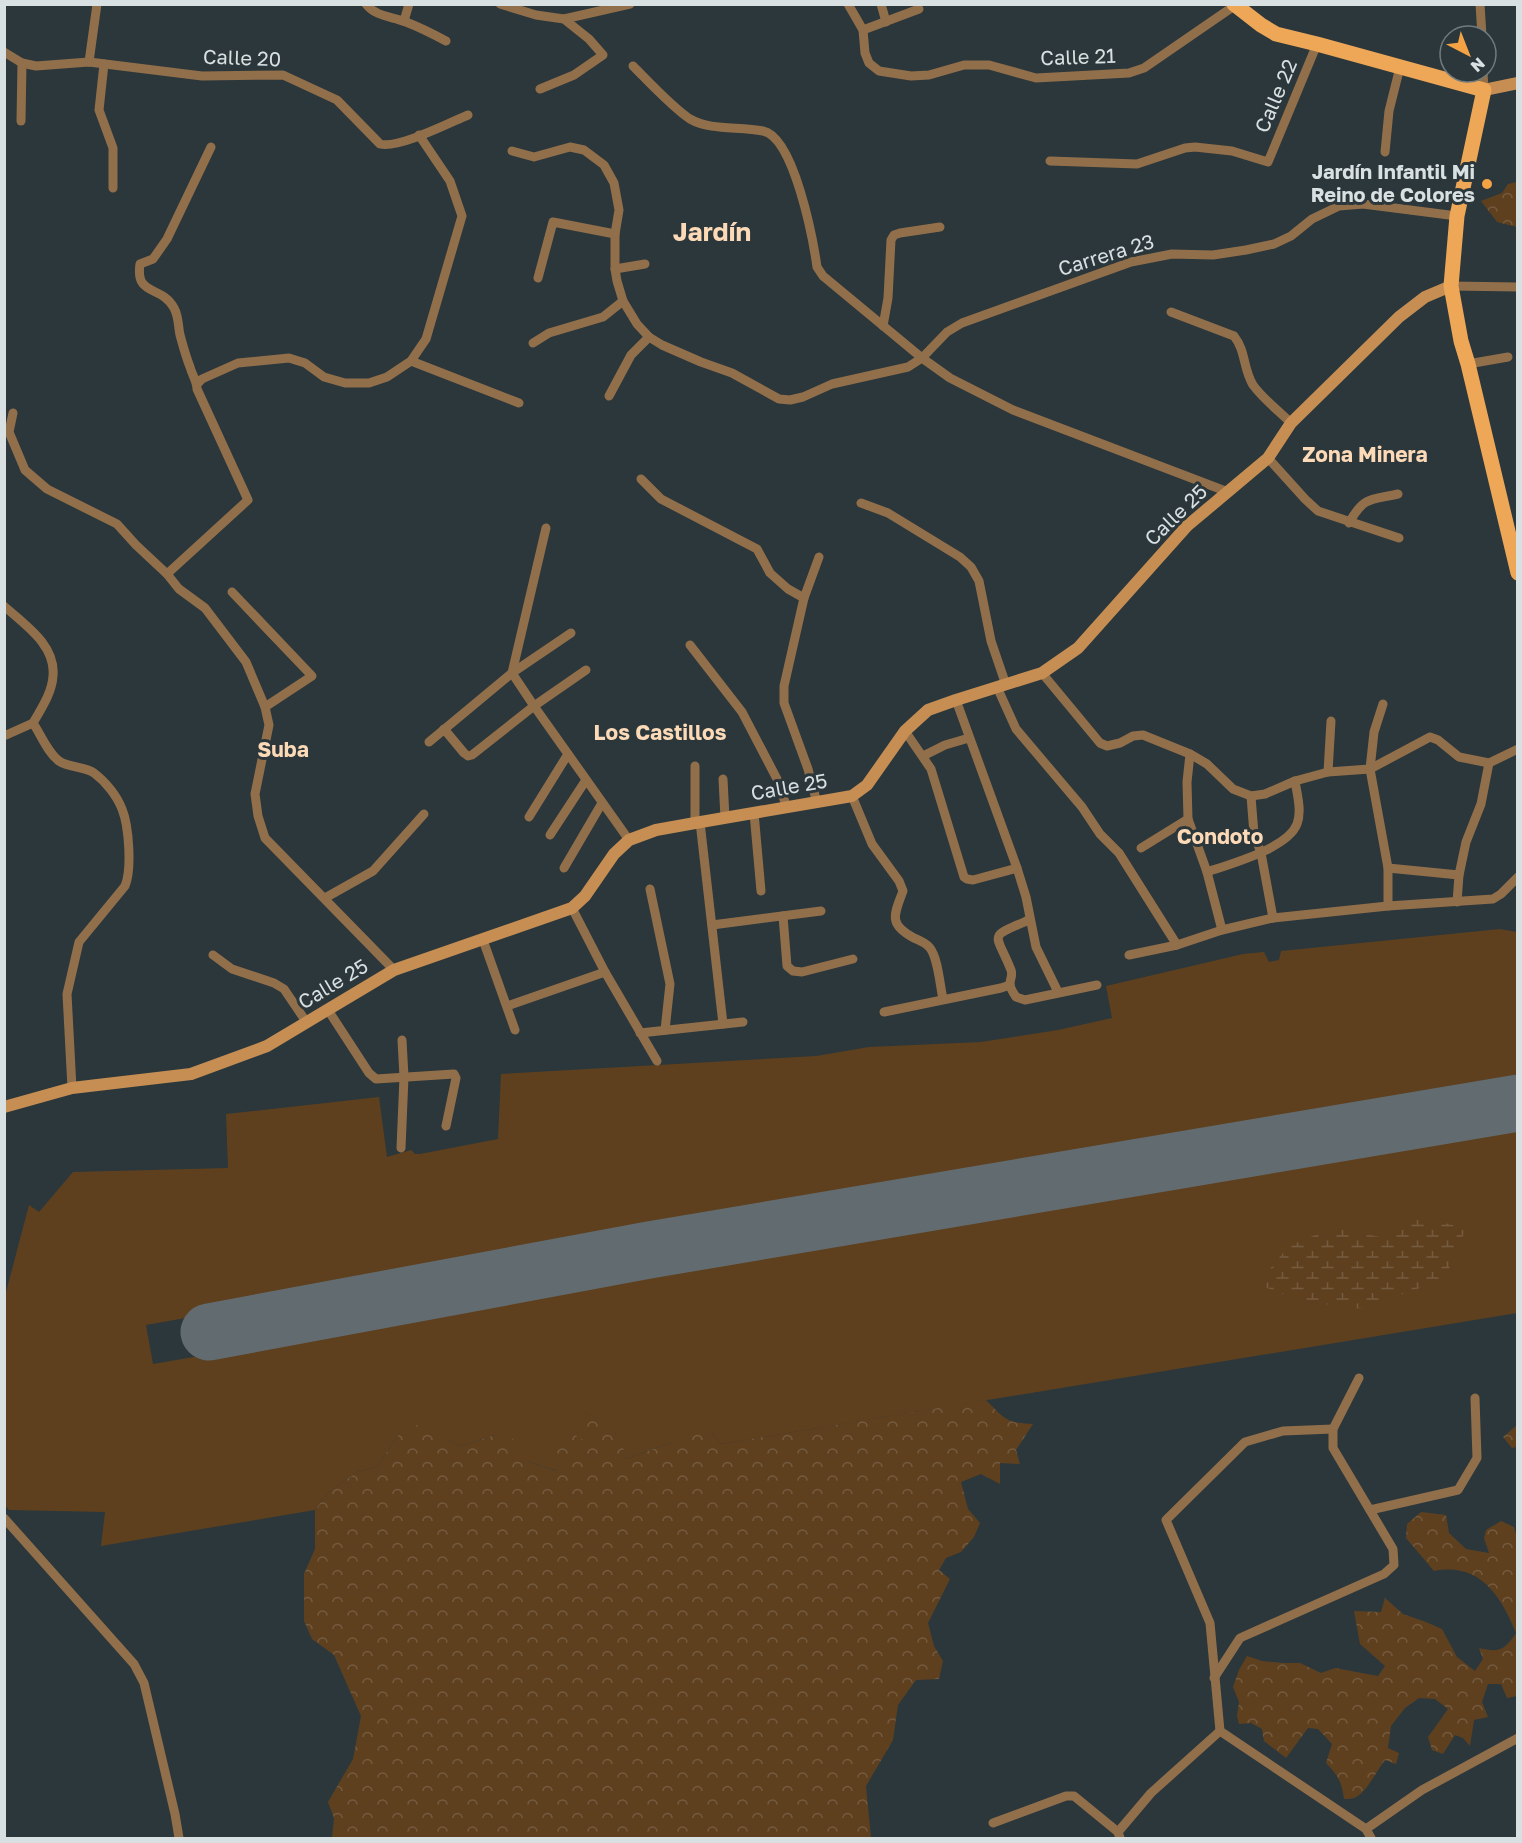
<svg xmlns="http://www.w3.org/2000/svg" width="1522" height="1843" font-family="'Golos Text',sans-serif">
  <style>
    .green { fill: #5e401f }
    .forest { fill: url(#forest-crowns) }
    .wetland { fill: url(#wetland-marsh) }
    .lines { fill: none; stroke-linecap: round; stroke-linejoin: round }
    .runway { stroke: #626c70; stroke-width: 57 }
    .street { stroke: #926f4b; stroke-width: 9 }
    .secondary { stroke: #c68e53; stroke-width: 12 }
    .primary { stroke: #eea657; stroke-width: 15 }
    .poi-dot { fill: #f4a344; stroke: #2b373b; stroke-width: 2 }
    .labels { text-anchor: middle; stroke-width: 6; stroke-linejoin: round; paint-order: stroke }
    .street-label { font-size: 20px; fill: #d9e0e2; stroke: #2b373b }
    .poi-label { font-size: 20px; font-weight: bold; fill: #d9e0e2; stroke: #2b373b; text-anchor: end }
    .neighbourhood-label { font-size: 21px; font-weight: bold; fill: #fcd9b7; stroke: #2b373b }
    .district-label { font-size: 26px; font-weight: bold; fill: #fcd9b7; stroke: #2b373b }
  </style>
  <defs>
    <pattern id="forest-crowns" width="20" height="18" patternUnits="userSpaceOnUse" patternTransform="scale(1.5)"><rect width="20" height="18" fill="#5e401f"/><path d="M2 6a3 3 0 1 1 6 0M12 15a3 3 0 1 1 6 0" fill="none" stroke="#745b3f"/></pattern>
    <pattern id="wetland-marsh" width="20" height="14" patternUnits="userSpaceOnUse" patternTransform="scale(1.5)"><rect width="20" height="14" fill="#5e401f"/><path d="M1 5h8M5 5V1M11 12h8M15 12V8" fill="none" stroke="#745b3f"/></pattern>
  </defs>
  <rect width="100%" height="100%" fill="#2b373b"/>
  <!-- green -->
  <path class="green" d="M1500,929l17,3v151l-1371,242 7,39 1364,-236v185l-796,131 -10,-12 -38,10 -47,17c-8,-29 -13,-32 -40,-46l3,31 -32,27 -28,-9 -31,-28 -37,12c-20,-10 -39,-12 -60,-15l-24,36 -20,5 -29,21 -13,17 -214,36 4,-34 -96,-2 -4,-5v-212l1,-1 23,-87 10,7 34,-40 155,-4 -2,-54 153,-17 8,60 24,-7 4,4h5l78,-15 3,-65 315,-18 53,-9 112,-5 77,-12 54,-12 -6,-32 137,-32 21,-2 5,10 10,-2 2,-9z"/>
  <!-- forest -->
  <g class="forest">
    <polygon points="1517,182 1518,182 1517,227 1497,222 1481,201 1502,193 1508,184"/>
    <path d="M986,1400c19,19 20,23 47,24l-17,26 4,14 -20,-1v21l-19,-10 -20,8 7,27 12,14 -6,14 -13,15 -15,6 -7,12 11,9 -22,44 6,23 9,15 -4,18 -23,1 -18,25 -5,35 -27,46 5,52h-539l2,-20 -6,-16 25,-43 8,-43 -27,-61 -22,-16 -8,-18v-47l11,-25v-39l13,-17 29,-21 20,-5 24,-36 24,-9 9,14 12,3 15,7 37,-12 12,1 19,27 27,9 -7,-23 8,-10 18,-3 13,8 -5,-13 3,-17 22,11 13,16 5,19 47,-17 7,-13 31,3 10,12z"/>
    <polygon points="1517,1425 1517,1447 1512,1448 1503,1437"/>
    <path d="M1421,1512l25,3 3,18 17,16 23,4 -5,-15 2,-8 15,-9 13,6 4,15 -1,154 -10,2 -6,-14h-13l-6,18 6,15 -14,3 -4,26 -7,-8 -8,-3 -12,19 -11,-4 -4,-13 20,-28 -13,-10 -16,-1 -14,10 -14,18 -3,22 11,5 -3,11 -11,-4c-8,10 -19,34 -31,38 -3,1 -7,1 -10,1 -2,-16 -6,-24 -18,-36l6,-19 -14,-15 -10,-1 -22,30 -22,-17 -2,-12 -11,-6 -12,1 -2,-8 2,-14 -6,-15 6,-17 8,-14 15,5 22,2h16l21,10 14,-5 43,8 7,-10 -25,-22 -6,-33 27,1 4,-14 18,16 23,8 16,7 15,28 18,14 8,-12 -4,-11c20,5 26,2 37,-15 -15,-37 -36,-71 -82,-62l-28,-33 1,-14z"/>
  </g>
  <!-- wetland -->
  <polygon class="wetland" points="1423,1217 1467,1229 1449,1260 1450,1277 1361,1309 1302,1301 1262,1286 1268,1271 1289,1246 1334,1227 1384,1238"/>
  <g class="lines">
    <!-- runway -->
    <polyline class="runway" points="209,1332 649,1250 1518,1103"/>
    <!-- street -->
    <g class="street">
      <path d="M366,4c10,13 25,12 40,18 13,5 27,12 40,19"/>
      <polyline points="500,4 536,15 564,19 589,39 603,55 574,75 540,89"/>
      <polyline points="848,4 863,30 865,53 869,63 879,71 911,76 929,75 964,65 989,65 1036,78 1129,73 1144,68 1237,4"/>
      <polyline points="881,4 886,22"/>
      <polyline points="1480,4 1482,36"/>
      <polyline points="564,19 630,4"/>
      <polyline points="404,21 409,4"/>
      <polyline points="863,30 919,9"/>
      <path d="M4,52l18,11 14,3 53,-4 113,14 81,-1 54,25 43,44c18,5 69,-21 88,-29"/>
      <polyline points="89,62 97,4"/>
      <polyline points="104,64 99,110 113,148 113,188"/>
      <path d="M633,66c15,15 40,42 57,53 21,12 49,7 73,12 31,6 50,108 54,136l6,9 99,82 28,20 63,32 215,82"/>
      <polyline points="1483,72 1484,90"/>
      <polyline points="21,121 22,63"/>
      <polyline points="512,151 534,157 570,147 584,150 604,165 614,183 619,210 615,234 615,269 617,281 623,301 637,324 649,337 662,345 701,362 732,373 779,399 790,400 803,397 832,384 908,367 922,358 947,332 962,323 1131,262 1172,254 1213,255 1246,250 1274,244 1291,236 1312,219 1339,206 1363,204 1457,216"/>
      <polyline points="1385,152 1389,111 1400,67"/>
      <polyline points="1050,161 1137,164 1185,148 1195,147 1232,151 1268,162 1317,44"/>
      <polyline points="615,269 645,264"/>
      <polyline points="538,278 553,222 615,234"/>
      <polyline points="1451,286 1518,287"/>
      <path d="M1171,312l63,24c12,15 9,33 19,49 10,14 26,26 38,38"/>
      <polyline points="883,326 888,298 891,240 894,235 900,233 940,227"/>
      <polyline points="533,343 549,333 603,317 623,301"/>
      <polyline points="411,361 519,403"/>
      <polyline points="1468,364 1508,357"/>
      <polyline points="197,384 202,379 238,363 289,358 305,363 324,377 345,383 369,383 387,377 411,361 426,339 462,216 450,181 419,135"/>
      <polyline points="609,396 631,355 649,337"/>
      <polyline points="13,413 9,432 25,470 47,489 117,524 136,545 167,574 179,589 205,608 246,662 265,707 269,725 255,794 258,816 265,838 394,970"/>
      <polyline points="1268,458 1305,499 1318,511 1399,538"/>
      <polyline points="641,479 661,499 757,549 770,573 788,589 804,598"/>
      <polyline points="861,503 888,513 960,557 971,567 979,581 991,641 1006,685"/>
      <path d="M1349,523c15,-27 22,-23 49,-29"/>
      <polyline points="546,528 512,673 534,706 629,840"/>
      <path d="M167,574l81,-74 -51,-111c0,-8 -5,-14 -7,-22 -4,-10 -7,-21 -10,-32 -2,-9 -1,-18 -6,-27 -12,-23 -39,-11 -34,-44l13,-5 14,-20 44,-92"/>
      <polyline points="232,592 312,676 265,707"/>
      <path d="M4,606c21,19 52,39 49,70 -1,17 -12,33 -20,47 8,12 15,30 26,38 10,7 25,5 35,12 12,9 23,23 28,36 7,17 10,61 3,77l-46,56 -12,52 5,94"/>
      <polyline points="690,645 742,712 777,779 787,808"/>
      <polyline points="1042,673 1100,743 1107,746 1120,743 1133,736 1143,735 1190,754 1207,764 1233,789 1251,796 1265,794 1295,781 1328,772 1370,769 1430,737 1438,740 1459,757 1489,763"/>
      <polyline points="997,687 1016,729 1082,807 1100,834 1119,853 1177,945"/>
      <polyline points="956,700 1017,868 1026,897 1036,947 1058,992"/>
      <polyline points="1383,704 1374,732 1370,769 1388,868 1388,906"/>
      <polyline points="444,729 464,753 468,756 472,755 534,706 586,670"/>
      <polyline points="905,731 931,769 964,877 967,879 973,880 1017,868"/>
      <polyline points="4,736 33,723"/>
      <polyline points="429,742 512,673 571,633"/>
      <polyline points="1190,754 1187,782 1188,819 1207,872 1222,930"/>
      <polyline points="923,756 945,745 969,738"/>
      <polyline points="1489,763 1518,749"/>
      <polyline points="1328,772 1331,721"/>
      <polyline points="723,779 725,818"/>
      <path d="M852,796l20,48 27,37 4,10c-9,24 -15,33 11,47 5,2 13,6 16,10 8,10 10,38 13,51"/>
      <polyline points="1251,796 1254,834 1261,853 1273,918"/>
      <polyline points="817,803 808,769 784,703 784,686 804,598 819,557"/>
      <polyline points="754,813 761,891"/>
      <polyline points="529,817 568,754"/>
      <polyline points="700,822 723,1024"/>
      <polyline points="695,823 695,766"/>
      <polyline points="550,835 586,780"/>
      <polyline points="1141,848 1188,819"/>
      <polyline points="564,868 602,803"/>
      <polyline points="1388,868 1459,875"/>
      <path d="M1207,872c24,-8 81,-24 90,-48 5,-13 0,-30 -2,-43"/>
      <polyline points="650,889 670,984 665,1030"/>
      <polyline points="325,898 373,871 424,814"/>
      <polyline points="1457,902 1459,875 1466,842 1481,804 1489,763"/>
      <polyline points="572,908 605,972 657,1061"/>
      <polyline points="783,916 787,966 793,971 802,972 853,959"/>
      <path d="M1029,920c-43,18 -33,12 -18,50 2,6 -1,8 -1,14 0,4 4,10 6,13l9,3 72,-15"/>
      <polyline points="712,925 821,911"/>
      <polyline points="483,940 515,1030"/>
      <polyline points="213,955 232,969 274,983 284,989 307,1023"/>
      <polyline points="1129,955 1177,945 1222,930 1273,918 1388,906 1493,899 1501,894 1518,877"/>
      <polyline points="507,1006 605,972"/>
      <polyline points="328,1010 369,1073 376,1079 454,1074 456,1078 446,1126"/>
      <polyline points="884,1012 1001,988 1010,985"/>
      <polyline points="640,1033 743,1022"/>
      <polyline points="401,1148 404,1077 402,1040"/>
      <polyline points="1333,1429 1283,1431 1245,1442 1166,1520 1210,1623 1220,1731 1366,1829 1371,1838"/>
      <polyline points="1370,1510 1458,1490 1477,1458 1475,1398"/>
      <polyline points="4,1518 134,1664 144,1683 175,1814 179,1838"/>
      <polyline points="1214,1678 1240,1638 1384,1574 1394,1565 1393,1549 1333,1448 1333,1429 1359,1378"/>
      <polyline points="993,1823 1066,1796 1074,1796 1118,1832"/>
      <polyline points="1366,1829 1422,1790 1518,1738"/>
      <polyline points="1120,1838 1118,1832 1151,1793 1220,1731"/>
    </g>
    <!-- secondary -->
    <g class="secondary">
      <polyline points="1484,90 1518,83"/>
      <polyline points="4,1107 72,1088 191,1074 267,1046 394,970 572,908 585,896 614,854 629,840 656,830 695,823 852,796 867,785 905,731 928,710 956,700 1042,673 1078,648 1187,526 1268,458 1291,423 1399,317 1425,297 1451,286"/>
    </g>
    <!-- primary -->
    <polyline class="primary" points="1234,4 1261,25 1276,34 1317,44 1484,90 1457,216 1451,286 1461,341 1468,364 1518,573"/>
  </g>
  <!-- markers -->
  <circle class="poi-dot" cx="1487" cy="184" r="6"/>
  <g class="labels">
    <!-- street labels -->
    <g class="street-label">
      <text transform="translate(1078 57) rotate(-2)" y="7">Calle 21</text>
      <text transform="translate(242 58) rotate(2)" y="7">Calle 20</text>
      <text transform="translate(1276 96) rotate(-67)" y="7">Calle 22</text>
      <text transform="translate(1106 255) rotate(-17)" y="7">Carrera 23</text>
      <text transform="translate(1176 515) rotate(-44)" y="7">Calle 25</text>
      <text transform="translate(789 787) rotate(-10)" y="7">Calle 25</text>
      <text transform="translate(333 984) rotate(-31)" y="7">Calle 25</text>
    </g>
    <!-- poi labels -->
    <g class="poi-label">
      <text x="1475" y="179">Jardín Infantil Mi<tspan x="1475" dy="23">Reino de Colores</tspan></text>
    </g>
    <!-- neighbourhood labels -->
    <g class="neighbourhood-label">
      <text x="1365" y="462">Zona Minera</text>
      <text x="660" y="740">Los Castillos</text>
      <text x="283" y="757">Suba</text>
      <text x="1220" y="844">Condoto</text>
    </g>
    <!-- district labels -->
    <g class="district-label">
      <text x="712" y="241">Jardín</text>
    </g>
  </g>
  <!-- border -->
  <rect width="1522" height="1843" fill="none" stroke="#d9e0e2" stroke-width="12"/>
  <!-- north arrow -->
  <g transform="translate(1468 54) rotate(138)"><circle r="28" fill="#2b373b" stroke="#717b7e" stroke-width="1.5"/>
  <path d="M0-4.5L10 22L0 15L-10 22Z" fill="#f4a344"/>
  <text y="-9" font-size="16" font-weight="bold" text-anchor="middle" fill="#d9e0e2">N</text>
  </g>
</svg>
